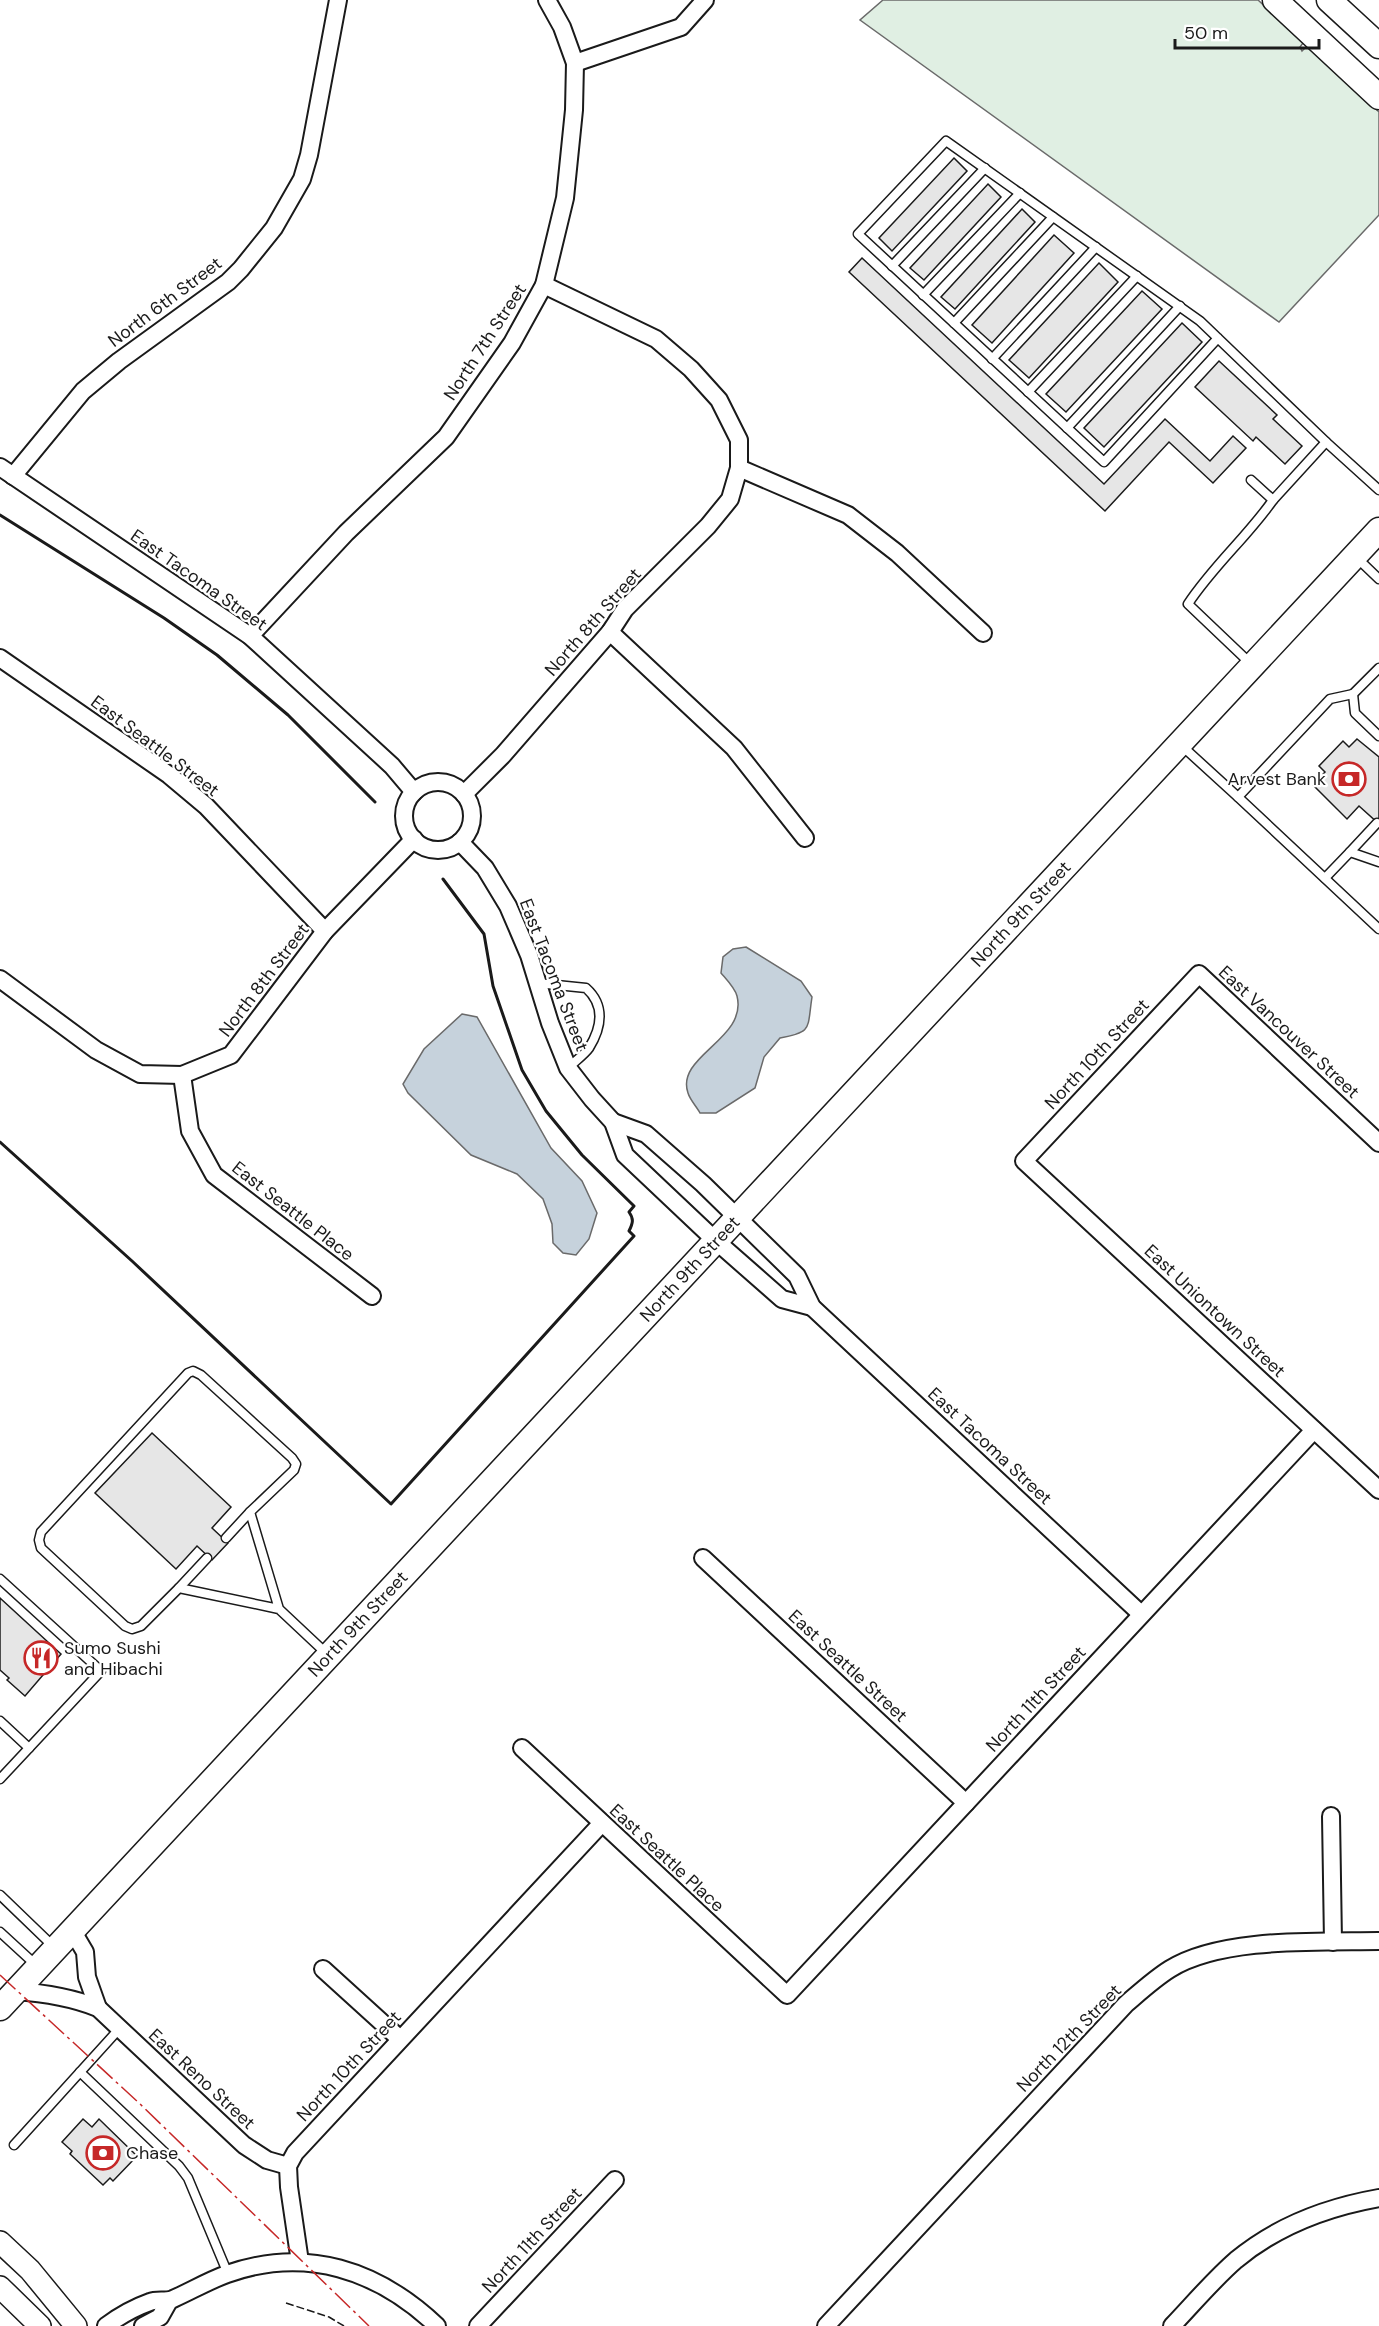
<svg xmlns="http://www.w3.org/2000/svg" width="1379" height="2326" font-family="'DM Sans',sans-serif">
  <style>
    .green { fill: #e0efe3; stroke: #6a6a6a; stroke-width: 1.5 }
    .water { fill: #c6d2dc; stroke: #6a6a6a; stroke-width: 1.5 }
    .building { fill: #e6e6e6; stroke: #1a1a1a; stroke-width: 1.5 }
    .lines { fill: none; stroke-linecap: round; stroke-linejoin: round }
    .service-casing { stroke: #1a1a1a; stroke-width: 11 }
    .minor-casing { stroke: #1a1a1a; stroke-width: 20 }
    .tertiary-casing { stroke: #1a1a1a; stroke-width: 24 }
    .secondary-casing { stroke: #1a1a1a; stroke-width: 27 }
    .service { stroke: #fff; stroke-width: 8 }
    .minor { stroke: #fff; stroke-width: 16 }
    .tertiary { stroke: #fff; stroke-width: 21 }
    .secondary { stroke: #fff; stroke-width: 24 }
    .fence { stroke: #1a1a1a; stroke-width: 1.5; stroke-dasharray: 8 3; stroke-linecap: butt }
    .wall { stroke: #1a1a1a; stroke-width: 3 }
    .power { stroke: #c62828; stroke-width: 1.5; stroke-dasharray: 21 4.5 3 4.5; stroke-linecap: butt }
    .labels { text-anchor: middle; stroke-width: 4.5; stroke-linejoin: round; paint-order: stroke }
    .street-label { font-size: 18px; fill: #1a1a1a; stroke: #fff }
    .poi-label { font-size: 18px; fill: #1a1a1a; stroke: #fff; text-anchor: start }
  </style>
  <rect width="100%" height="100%" fill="#fff"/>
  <!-- green -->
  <polygon class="green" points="883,0 1258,0 1300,39 1303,43 1300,47 1302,51 1307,46 1313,50 1379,112 1379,215 1279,322 860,20"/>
  <!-- water -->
  <g class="water">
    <path d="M746,947l55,34 11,16c-5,32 1,35 -32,41l-16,19 -9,31 -39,25h-16c-3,-6 -10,-13 -12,-20 -13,-37 60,-54 49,-97 -2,-8 -11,-17 -16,-23l2,-16 10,-8z"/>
    <polygon points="462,1014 477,1017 551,1148 582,1181 597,1213 589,1239 576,1255 563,1253 553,1243 552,1224 543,1199 517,1174 471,1155 408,1093 403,1084 424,1049"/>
  </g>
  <!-- building -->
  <g class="building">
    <polygon points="954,158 967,171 892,251 879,238"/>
    <polygon points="988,184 1001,197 924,280 910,268"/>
    <polygon points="1022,209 1035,222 955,309 941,297"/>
    <polygon points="1054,235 1074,253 992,343 972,325"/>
    <polygon points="862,258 1104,484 1165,419 1210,461 1233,436 1246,448 1213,483 1169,442 1105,511 849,272"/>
    <polygon points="1099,263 1118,282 1029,378 1009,360"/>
    <polygon points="1142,291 1162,309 1066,412 1046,394"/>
    <polygon points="1182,323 1202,342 1104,447 1084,428"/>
    <polygon points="1219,361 1277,415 1273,419 1302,446 1285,464 1256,437 1253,441 1195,387"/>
    <polygon points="1357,739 1379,757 1379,824 1359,806 1347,819 1313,785 1325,772 1319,766 1343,741 1349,747"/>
    <polygon points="152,1433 231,1507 212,1528 228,1543 212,1560 197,1546 176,1569 95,1493"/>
    <polygon points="0,1598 61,1654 25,1696 7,1680 9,1678 0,1670"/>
    <polygon points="83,2119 92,2127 99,2119 137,2156 113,2181 110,2178 103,2185 70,2154 72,2151 62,2142"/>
  </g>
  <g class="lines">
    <defs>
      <g id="service">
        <polyline points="892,266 985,168"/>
        <polyline points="923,295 1020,193"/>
        <polyline points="954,323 1053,217"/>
        <path d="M1218,338l-114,124 -246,-228 88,-93 254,180c42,40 84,81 126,121"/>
        <polyline points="992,359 1096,247"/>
        <polyline points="1028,392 1137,276"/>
        <polyline points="1067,428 1180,306"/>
        <polyline points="1251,480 1273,500 1326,442 1379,490"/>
        <polyline points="1356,557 1379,579"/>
        <path d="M1251,664l-63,-60c25,-38 59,-67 85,-104"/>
        <polyline points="1353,694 1355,713 1379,736"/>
        <polyline points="1181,745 1238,797 1330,699 1353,694 1379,668"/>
        <polyline points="1238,797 1379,929"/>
        <polyline points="1350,852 1377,823"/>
        <polyline points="1325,878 1350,852 1379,862"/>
        <path d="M537,983l49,5c19,17 16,39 3,60 -5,7 -15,14 -21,20"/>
        <polyline points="226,1538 250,1512"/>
        <polyline points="0,1579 101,1671 0,1779"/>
        <polyline points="179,1588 207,1558"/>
        <polyline points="279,1609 179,1588 141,1626 132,1629 125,1626 41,1548 39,1540 41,1532 188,1373 193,1371 201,1375 292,1458 296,1464 294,1470 250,1512 279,1609 328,1655"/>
        <polyline points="0,1721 29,1748"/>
        <polyline points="0,1895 55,1948"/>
        <polyline points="0,1932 37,1966"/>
        <polyline points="80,2072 179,2166 188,2178 228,2274"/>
        <polyline points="14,2145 120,2028"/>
      </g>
      <g id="minor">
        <polyline points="575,63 681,27 705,0"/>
        <polyline points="0,467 250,636 392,766 414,792"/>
        <polyline points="739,468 848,515 897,553 983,633"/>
        <polyline points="13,476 83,391 119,361 228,282 241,269 274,228 302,179 309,155 338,0"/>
        <polyline points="610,632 734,748 805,838"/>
        <polyline points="250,636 346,533 446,437 512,343 544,285 565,198 574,110 575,63 562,27 547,0"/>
        <polyline points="0,658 169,775 206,806 325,931"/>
        <circle cx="438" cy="816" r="34"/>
        <polyline points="464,794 503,755 610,632 625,609 708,526 730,499 739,468 739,440 719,400 691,369 656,339 544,285"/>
        <polyline points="460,842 485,868 508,906 529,955 550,1023 568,1068 592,1099 613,1122 625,1155 716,1241 782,1299 812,1307"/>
        <polyline points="0,979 96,1050 140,1074 182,1075 231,1055 325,931 414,839"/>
        <polyline points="182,1075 190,1131 214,1175 372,1296"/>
        <polyline points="613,1122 646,1134 703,1184 797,1276 812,1307 1141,1614"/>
        <polyline points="1379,1143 1199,974 1024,1161 1379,1490"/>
        <polyline points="703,1558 966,1803"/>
        <polyline points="522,1748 787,1995 1314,1430"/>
        <polyline points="1331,1816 1333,1942"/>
        <polyline points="72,1930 85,1952 87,1977 98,2008"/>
        <polyline points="323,1969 400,2039"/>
        <path d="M15,1991c30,2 56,6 83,17l146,137 23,15 21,6"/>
        <polyline points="300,2262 289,2187 288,2166 295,2153 602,1823"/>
        <path d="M106,2326c12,-9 30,-19 44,-24 7,-3 15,0 23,-3 18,-8 35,-18 54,-25 79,-28 151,-4 210,52"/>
        <polyline points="143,2326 160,2317 169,2301"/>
        <polyline points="478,2326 615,2180"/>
        <path d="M826,2326l300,-322c14,-12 28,-25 44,-35 51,-32 149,-27 209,-28"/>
        <path d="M1172,2326c21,-22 41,-46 64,-66 41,-34 92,-53 143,-62"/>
      </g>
      <g id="tertiary">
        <polyline points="0,2242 30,2270 76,2326"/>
        <polyline points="0,2287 40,2326"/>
      </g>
      <g id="secondary">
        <polyline points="1275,0 1379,97"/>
        <polyline points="1329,0 1379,46"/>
        <polyline points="0,2008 1379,530"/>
      </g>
    </defs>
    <!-- service casing -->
    <use href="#service" class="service-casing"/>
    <!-- minor casing -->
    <use href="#minor" class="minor-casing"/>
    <!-- tertiary casing -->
    <use href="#tertiary" class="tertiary-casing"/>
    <!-- secondary casing -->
    <use href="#secondary" class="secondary-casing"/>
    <!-- service -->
    <use href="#service" class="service"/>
    <!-- minor -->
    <use href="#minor" class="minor"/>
    <!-- tertiary -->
    <use href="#tertiary" class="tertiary"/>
    <!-- secondary -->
    <use href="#secondary" class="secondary"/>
    <!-- fence -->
    <polyline class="fence" points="286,2303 329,2317 344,2326"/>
    <!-- wall -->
    <g class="wall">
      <polyline points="0,515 164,618 217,655 288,715 375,802"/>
      <path d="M0,1142l132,119 259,243 243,-268 -5,-5c4,-8 5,-12 0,-19l5,-6 -52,-51 -36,-44 -24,-41 -29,-84 -9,-52 -41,-55"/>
    </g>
    <!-- power -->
    <polyline class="power" points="0,1975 139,2103 369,2326"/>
  </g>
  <!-- icons -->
  <defs>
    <symbol id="bank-ring" viewBox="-11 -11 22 22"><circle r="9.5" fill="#fff" stroke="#c62828" stroke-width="1.5"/><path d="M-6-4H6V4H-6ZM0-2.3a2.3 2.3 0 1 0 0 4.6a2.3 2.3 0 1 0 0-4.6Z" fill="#c62828"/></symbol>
    <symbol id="restaurant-ring" viewBox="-11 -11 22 22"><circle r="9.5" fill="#fff" stroke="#c62828" stroke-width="1.5"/><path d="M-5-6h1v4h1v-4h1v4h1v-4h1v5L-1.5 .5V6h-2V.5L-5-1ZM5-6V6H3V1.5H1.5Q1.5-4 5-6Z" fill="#c62828"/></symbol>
  </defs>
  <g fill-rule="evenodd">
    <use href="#bank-ring" x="1330" y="760" width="38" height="38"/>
    <use href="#restaurant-ring" x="22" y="1639" width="38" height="38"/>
    <use href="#bank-ring" x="84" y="2134" width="38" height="38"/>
  </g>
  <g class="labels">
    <!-- street labels -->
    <g class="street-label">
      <text transform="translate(165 302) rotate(-37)" y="6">North 6th Street</text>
      <text transform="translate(485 342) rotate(-57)" y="6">North 7th Street</text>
      <text transform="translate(199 580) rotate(35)" y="6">East Tacoma Street</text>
      <text transform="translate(593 622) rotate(-49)" y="6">North 8th Street</text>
      <text transform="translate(155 746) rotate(37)" y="6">East Seattle Street</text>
      <text transform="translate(1021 914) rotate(-47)" y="6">North 9th Street</text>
      <text transform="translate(554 975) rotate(69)" y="6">East Tacoma Street</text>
      <text transform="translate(264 980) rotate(-53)" y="6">North 8th Street</text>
      <text transform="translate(1289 1032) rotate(43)" y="6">East Vancouver Street</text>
      <text transform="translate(1097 1054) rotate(-47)" y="6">North 10th Street</text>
      <text transform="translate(293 1211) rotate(38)" y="6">East Seattle Place</text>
      <text transform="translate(690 1269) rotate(-47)" y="6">North 9th Street</text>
      <text transform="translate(1215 1311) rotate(43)" y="6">East Uniontown Street</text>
      <text transform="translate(990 1446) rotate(43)" y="6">East Tacoma Street</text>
      <text transform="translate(358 1624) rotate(-47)" y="6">North 9th Street</text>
      <text transform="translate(848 1666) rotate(43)" y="6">East Seattle Street</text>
      <text transform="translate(1036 1699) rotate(-47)" y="6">North 11th Street</text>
      <text transform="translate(667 1858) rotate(43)" y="6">East Seattle Place</text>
      <text transform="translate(1069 2038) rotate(-46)" y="6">North 12th Street</text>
      <text transform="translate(349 2066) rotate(-47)" y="6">North 10th Street</text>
      <text transform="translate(202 2079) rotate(43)" y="6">East Reno Street</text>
      <text transform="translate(532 2240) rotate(-47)" y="6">North 11th Street</text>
    </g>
    <!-- poi labels -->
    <g class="poi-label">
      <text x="1326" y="785" text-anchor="end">Arvest Bank</text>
      <text x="64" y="1654">Sumo Sushi<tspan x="64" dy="21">and Hibachi</tspan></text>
      <text x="126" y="2159">Chase</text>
    </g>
  </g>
  <!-- scale -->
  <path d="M1175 39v9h144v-9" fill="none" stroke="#1a1a1a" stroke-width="3"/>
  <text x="1184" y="39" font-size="18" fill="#1a1a1a" stroke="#ffffff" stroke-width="4.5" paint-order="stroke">50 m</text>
</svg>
